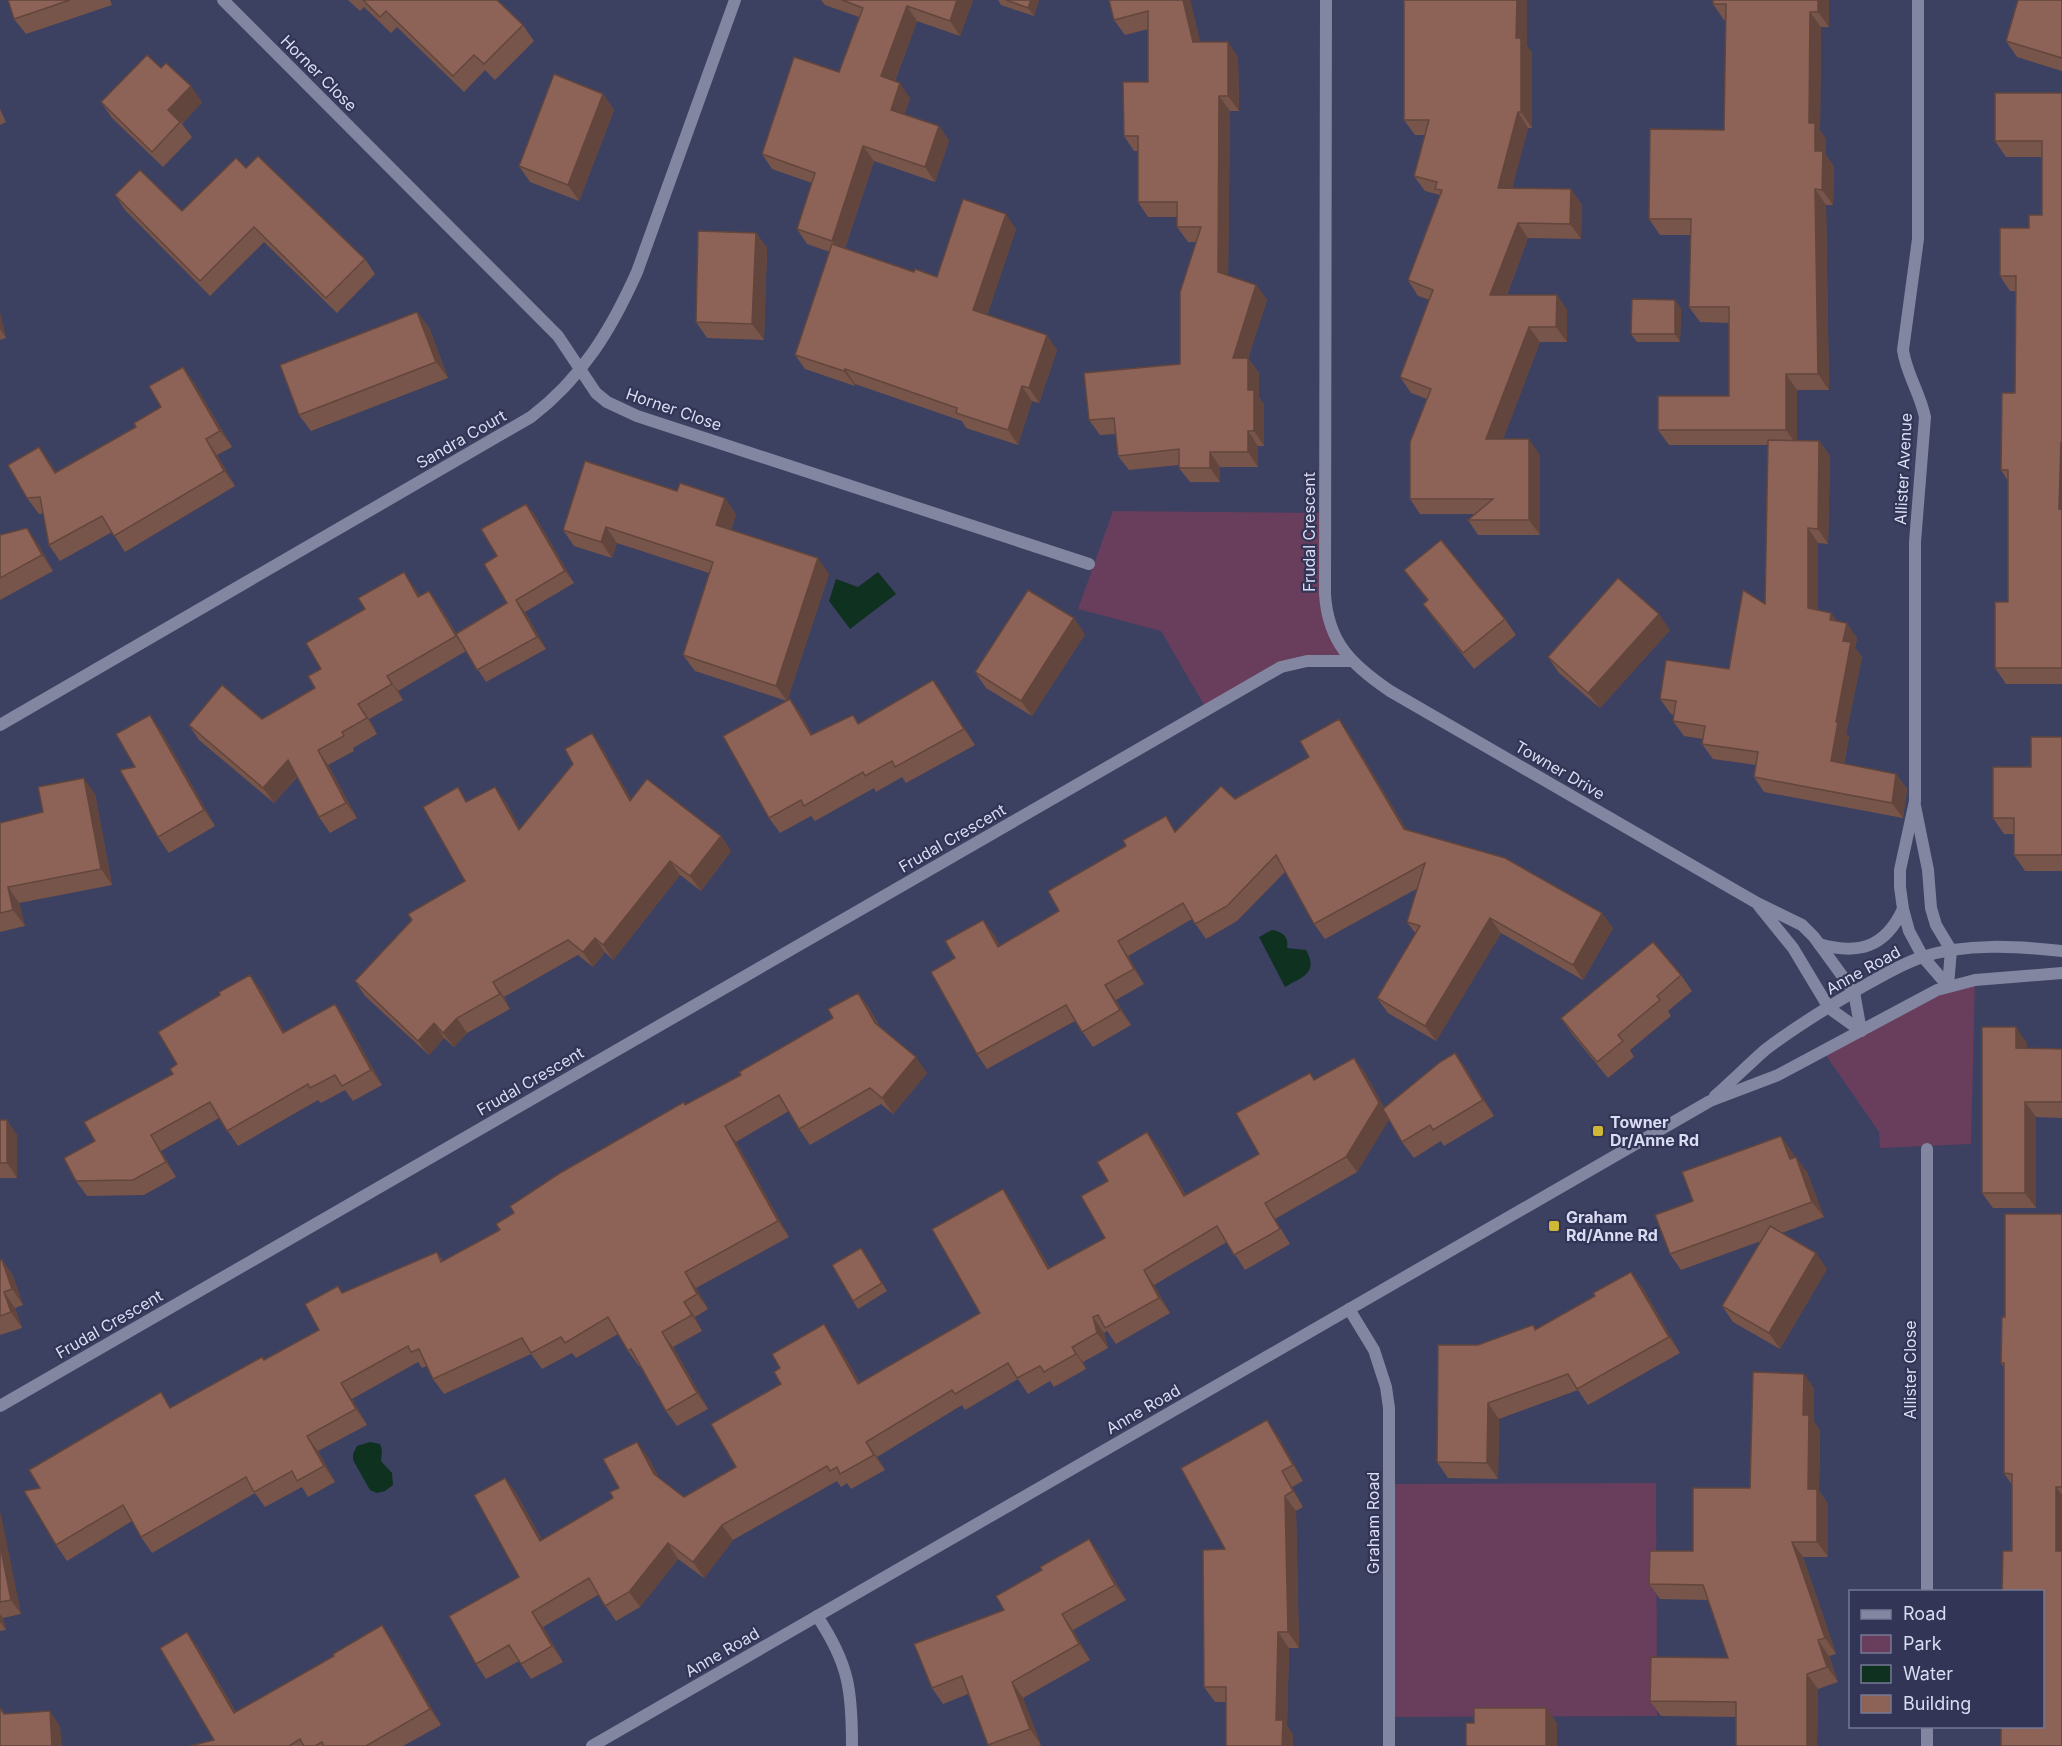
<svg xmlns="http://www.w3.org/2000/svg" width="2062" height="1746" font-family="Inter,sans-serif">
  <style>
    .green { fill: #693d5c }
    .water { fill: #0e3120 }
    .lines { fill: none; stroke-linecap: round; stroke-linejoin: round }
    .street { stroke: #8286a0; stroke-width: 12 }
    .wall { fill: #78554a }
    .shaded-wall { fill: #62453c }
    .building { fill: #8c6356; stroke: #62453c; stroke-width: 1.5 }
    .poi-dot { fill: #cfb837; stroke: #323556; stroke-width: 2 }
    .labels { text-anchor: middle; stroke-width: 4.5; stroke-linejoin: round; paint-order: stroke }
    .street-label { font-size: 16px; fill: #daddf2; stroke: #323556 }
    .poi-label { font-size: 16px; font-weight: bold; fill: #daddf2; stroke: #323556; text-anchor: start }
  </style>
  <rect width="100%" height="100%" fill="#3c4061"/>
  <!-- green -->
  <g class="green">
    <polygon points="1113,511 1326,513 1325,594 1350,661 1293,663 1207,710 1161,631 1078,609"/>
    <polygon points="1975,980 1971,1144 1880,1148 1879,1132 1823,1051 1911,1004"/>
    <polygon points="1656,1483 1657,1716 1389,1717 1389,1484"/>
  </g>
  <!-- water -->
  <g class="water">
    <polygon points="878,572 896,594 850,629 829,601 836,579 858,587"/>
    <path d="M1272,930c11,2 17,7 15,18l19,2c13,23 -4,27 -21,37l-26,-50z"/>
    <polygon points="370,1442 380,1444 382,1450 381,1461 392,1473 393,1485 385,1491 377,1493 370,1490 353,1460 353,1454 357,1446"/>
  </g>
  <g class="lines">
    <!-- street -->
    <g class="street">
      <polyline points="223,0 558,336 596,393 607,402 637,416 1089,564"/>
      <path d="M1326,0l-1,594c3,49 27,71 65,97l367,212 45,22 12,12 40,55 7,39"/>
      <path d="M1918,0v239l-15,111c3,23 17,43 22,67l-10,125v259l-15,69v17l3,22 6,22 14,26 25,29"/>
      <path d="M0,725l531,-308c51,-39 80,-87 106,-145l98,-272"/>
      <polyline points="1915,806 1928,870 1931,908 1936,925 1951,950"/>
      <polyline points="1759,906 1793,948 1829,1008 1861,1031"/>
      <path d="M1819,944c39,11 66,4 84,-35"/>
      <polyline points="1948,986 1951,950"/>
      <path d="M1715,1096c17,-15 33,-31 50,-46 26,-20 63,-43 92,-60 21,-12 42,-25 65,-33 44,-14 94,-11 140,-6"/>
      <polyline points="1349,1309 1374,1350 1386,1387 1389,1408 1389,1746"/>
      <polyline points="0,1406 1281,667 1307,661 1350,661"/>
      <polyline points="1927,1592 1927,1149"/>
      <path d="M817,1616c32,48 35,74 35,130"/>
      <polyline points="592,1746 1710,1101 1778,1075 1937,990 1975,980 2062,973"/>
      <polyline points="1927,1746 1927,1726"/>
    </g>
  </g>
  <!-- wall -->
  <g class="wall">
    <polygon points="8,0 110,0 112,5 26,34 14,19"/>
    <polygon points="348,0 497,0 523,25 534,41 495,80 485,70 464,92 397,27 391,33 364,7 360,11"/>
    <polygon points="821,0 973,0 960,36 917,21 895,81 910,98 904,115 939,126 949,141 935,182 874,161 845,248 914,272 937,277 1016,229 987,315 1057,350 1039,403 1032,401 1018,445 966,428 962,421 855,384 855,386 805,369 795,355 830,252 807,244 797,229 812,183 772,169 762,154 839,72 859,17 825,5"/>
    <polygon points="998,0 1039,0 1034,16 1001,5"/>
    <polygon points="1190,0 1200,42 1238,57 1239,111 1230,111 1228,276 1256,285 1267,300 1248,358 1259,373 1259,397 1264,405 1264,446 1258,446 1258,467 1220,467 1220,482 1190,482 1179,468 1179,465 1129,470 1118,456 1116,434 1100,435 1089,420 1180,364 1196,242 1188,242 1177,227 1177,217 1148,217 1138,202 1138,151 1134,151 1124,136 1148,82 1148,29 1125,35 1114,20"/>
    <polygon points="1829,0 1829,27 1821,27 1820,131 1826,139 1826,155 1834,167 1833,205 1826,205 1829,390 1797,390 1797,441 1819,441 1830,456 1828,544 1818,543 1818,610 1831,613 1837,621 1857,638 1855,648 1862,657 1846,734 1849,737 1844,764 1896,774 1907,789 1903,818 1764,792 1754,777 1756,765 1713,759 1702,744 1703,739 1684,736 1673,721 1674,715 1671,714 1660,699 1729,669 1765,604 1768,445 1669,445 1658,430 1729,396 1729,323 1700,322 1689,307 1691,235 1660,235 1649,219 1724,130 1726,20 1724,20 1713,4"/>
    <polygon points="2062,0 2062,71 2017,57 2006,41"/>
    <polygon points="1527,46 1532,53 1532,128 1528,128 1512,188 1571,189 1582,205 1581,239 1528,238 1507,295 1557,295 1567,310 1567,342 1540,342 1503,439 1540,455 1540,535 1478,535 1468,520 1474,514 1420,514 1410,499 1427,399 1411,393 1400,377 1430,300 1418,296 1408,280 1440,195 1425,191 1414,176 1425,135 1415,135 1404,120"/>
    <polygon points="2062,93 2062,684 2006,684 1995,668 2008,602 2008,481 2001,470 2015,393 2016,291 2010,291 2000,276 2029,228 2042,215 2042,157 2006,157 1995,141"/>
    <polygon points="603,94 614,110 579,201 530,182 519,166"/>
    <polygon points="101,102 202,102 182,124 192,137 163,167 112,118"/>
    <polygon points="0,109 6,122 0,125"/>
    <polygon points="246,168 365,259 375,274 337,313 264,242 210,296 125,210 115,195 182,211"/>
    <polygon points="756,233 767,248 764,340 707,338 696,322"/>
    <polygon points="1681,308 1680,342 1637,342 1631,334"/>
    <polygon points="417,312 429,328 448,378 311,431 299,415"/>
    <polygon points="0,313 6,338 0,340"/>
    <polygon points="183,367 194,383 232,447 217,455 235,486 125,552 112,532 60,561 49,545 44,513 39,514 27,498 50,463 56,472 136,427 161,407"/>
    <polygon points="677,491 736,514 731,530 829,574 787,701 790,699 801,715 812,734 853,715 859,724 944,696 975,745 906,783 902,777 876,792 874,788 815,821 811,816 780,833 769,818 787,701 695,671 683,655 709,573 617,543 612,558 574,546 563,530"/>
    <polygon points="526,504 535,516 574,583 525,612 546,649 486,682 466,651 398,691 403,700 369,719 377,734 353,748 354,751 328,765 357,818 330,833 319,817 297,777 274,803 199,740 189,725 262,719 315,688 321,669 414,587 420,597 429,591 440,607 456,633 507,603 497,556"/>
    <polygon points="0,535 38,544 53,571 0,600"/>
    <polygon points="1404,570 1505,619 1516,635 1474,669 1434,619 1423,604 1427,600"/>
    <polygon points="1670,630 1600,708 1559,673 1548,657"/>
    <polygon points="1085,634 1032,716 986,688 975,672"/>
    <polygon points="161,731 215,826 169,853 158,837 135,767"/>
    <polygon points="1349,734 1406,829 1613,928 1583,980 1501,933 1436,1041 1388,1013 1377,998 1416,934 1407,922 1418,888 1325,939 1314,924 1285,872 1237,921 1206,939 1192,919 1128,956 1144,984 1116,1000 1131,1025 1093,1047 1075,1021 987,1069 977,1054 994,935 1000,946 1059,911 1177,831"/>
    <polygon points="2062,737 2062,871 2025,871 2014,855 2014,834 2004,834 1993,818 2031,767"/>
    <polygon points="602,748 631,800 721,836 731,851 701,891 680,875 613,960 605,952 593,967 578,955 504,997 510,1009 467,1033 454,1047 444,1038 429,1055 365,996 355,981 465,881 468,801 505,801 520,829"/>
    <polygon points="95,794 112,885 19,903 25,926 0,932 0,823 43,812"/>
    <polygon points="1681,975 1692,991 1668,1011 1671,1016 1630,1050 1634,1057 1608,1078 1572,1034 1561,1018"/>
    <polygon points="261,990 284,1032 335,1004 345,1019 382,1085 353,1101 345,1090 321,1103 318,1100 238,1146 219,1118 161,1151 176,1177 144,1195 87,1196 76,1181 95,1141 173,1074 177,1064"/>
    <polygon points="858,993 869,1008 880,1027 927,1073 893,1114 881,1104 810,1145 799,1129 789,1111 736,1142 789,1237 696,1288 708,1309 695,1317 702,1331 673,1347 708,1409 677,1426 666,1411 640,1366 639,1366 628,1351 618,1334 576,1358 572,1353 542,1369 531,1354 444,1394 433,1379 427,1366 422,1368 418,1362 352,1399 367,1425 318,1451 335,1482 308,1497 302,1487 265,1507 255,1493 152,1553 141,1537 132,1521 67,1561 56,1545 40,1488 319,1330 343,1293 437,1252 443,1261 500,1230 514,1213 685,1105 741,1075 833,1018"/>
    <polygon points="2027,1043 2027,1048 2062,1049 2062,1118 2036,1117 2036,1208 1993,1208 1982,1193"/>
    <polygon points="1455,1053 1466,1069 1494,1116 1444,1146 1441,1141 1414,1158 1402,1142 1389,1119 1357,1172 1275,1219 1290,1244 1245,1270 1227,1242 1154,1285 1170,1313 1116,1344 1107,1331 1104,1333 1108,1348 1083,1362 1086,1369 1054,1387 1050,1381 1028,1394 1018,1379 965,1410 962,1405 877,1457 885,1470 851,1489 847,1483 841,1487 837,1481 733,1540 704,1578 678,1559 640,1607 616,1621 598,1595 543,1627 563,1662 531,1679 519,1661 486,1679 476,1664 519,1577 505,1478 516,1493 542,1540 613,1498 619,1488 648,1457 659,1478 684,1497 736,1467 781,1384 835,1340 860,1383 980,1313 1013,1204 1050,1269 1105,1238 1108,1181 1158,1147 1186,1195 1259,1154 1315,1080 1354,1058 1365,1073 1384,1108"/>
    <polygon points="0,1120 17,1135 17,1178 0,1178"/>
    <polygon points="1792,1152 1794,1157 1807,1172 1824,1217 1782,1233 1827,1269 1780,1349 1733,1322 1722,1306 1761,1241 1681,1270 1670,1254 1693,1201"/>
    <polygon points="2062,1214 2062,1746 2012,1551 2012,1485 2004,1473 2004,1368 2001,1363 2005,1317"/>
    <polygon points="861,1248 887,1291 858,1309 853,1301"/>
    <polygon points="0,1260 2,1260 13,1276 23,1305 15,1308 22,1328 0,1335"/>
    <polygon points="1631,1272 1642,1287 1680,1353 1588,1405 1578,1390 1499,1419 1498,1479 1448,1478 1437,1462 1533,1325 1536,1329 1595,1296"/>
    <polygon points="1804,1374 1814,1389 1814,1422 1820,1430 1819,1491 1828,1504 1828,1557 1803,1557 1836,1654 1829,1656 1838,1682 1818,1689 1817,1746 1736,1746 1736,1717 1661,1716 1650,1701 1728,1658 1708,1600 1660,1599 1649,1584 1693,1551 1750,1488"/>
    <polygon points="1278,1436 1303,1481 1292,1487 1303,1507 1296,1511 1299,1648 1289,1648 1287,1726 1293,1735 1226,1702 1215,1702 1204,1687 1225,1549"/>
    <polygon points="0,1513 21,1614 3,1618 6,1630 0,1631"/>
    <polygon points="1089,1539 1100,1555 1126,1600 1073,1630 1090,1660 1023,1698 1041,1745 1038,1746 989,1746 968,1694 943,1704 932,1688 1004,1610 1042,1570"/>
    <polygon points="187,1632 198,1648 236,1712 392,1640 441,1725 403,1746 190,1746 214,1740"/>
  </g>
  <!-- shaded-wall -->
  <g class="shaded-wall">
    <polygon points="957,0 973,0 960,36 950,21"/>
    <polygon points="1031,0 1039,0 1034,16 1028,8"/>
    <polygon points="1183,0 1190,0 1204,57 1193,42"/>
    <polygon points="1517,0 1527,0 1527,46 1532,53 1532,128 1521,112 1516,38"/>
    <polygon points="1818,0 1829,0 1829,27 1818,12"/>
    <polygon points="907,6 917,21 891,91 881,76"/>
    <polygon points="1810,12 1821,27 1820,131 1826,139 1826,155 1834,167 1833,205 1822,190 1809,123"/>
    <polygon points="1228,42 1238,57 1239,111 1228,96"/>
    <polygon points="900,83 910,98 901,125 891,110"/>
    <polygon points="191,86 202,102 182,124 168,110"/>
    <polygon points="603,94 614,110 579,201 568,185"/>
    <polygon points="1219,96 1230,111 1228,287 1218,272"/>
    <polygon points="1518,112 1528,128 1508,203 1498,188"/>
    <polygon points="939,126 949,141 935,182 925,167"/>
    <polygon points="863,146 874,161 842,256 832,241"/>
    <polygon points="1571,189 1582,205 1581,239 1570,224"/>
    <polygon points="1815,189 1826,205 1829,390 1818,374"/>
    <polygon points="1006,214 1016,229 984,325 973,310"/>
    <polygon points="1518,223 1528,238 1501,310 1490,295"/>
    <polygon points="756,233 767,248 764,340 752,324"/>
    <polygon points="1256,285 1267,300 1243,373 1233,358"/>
    <polygon points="1557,295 1567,310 1567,342 1556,327"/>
    <polygon points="1675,300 1681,308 1680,342 1675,334"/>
    <polygon points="417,312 429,328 448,378 436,362"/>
    <polygon points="0,313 6,338 0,329"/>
    <polygon points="1529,327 1540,342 1497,455 1486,439"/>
    <polygon points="1047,335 1057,350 1039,403 1029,388"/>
    <polygon points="1248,358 1259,373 1259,397 1264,405 1264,446 1254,431 1248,390"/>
    <polygon points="183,367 194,383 232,447 220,431"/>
    <polygon points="845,369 855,384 855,386 844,371"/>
    <polygon points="1786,374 1797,390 1797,445 1786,430"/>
    <polygon points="1022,386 1032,401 1018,445 1008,430"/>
    <polygon points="1248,431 1258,446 1258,467 1248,452"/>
    <polygon points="206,439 217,455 235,486 224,471"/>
    <polygon points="1529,439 1540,455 1540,535 1529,520"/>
    <polygon points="1819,441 1830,456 1828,544 1818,529"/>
    <polygon points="2061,442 2062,444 2062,513 2059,509"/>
    <polygon points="39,447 50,463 66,488 55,473"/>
    <polygon points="1210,452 1220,467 1220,482 1210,468"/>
    <polygon points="725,498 736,514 727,540 716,525"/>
    <polygon points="526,504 535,516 574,583 565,571"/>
    <polygon points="606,527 617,543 612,558 601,542"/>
    <polygon points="27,528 38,544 53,571 42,555"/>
    <polygon points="1808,528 1818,543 1818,623 1808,608"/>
    <polygon points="818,558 829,574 787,701 776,686"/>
    <polygon points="404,572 414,587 429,613 418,597"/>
    <polygon points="429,591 440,607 466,651 456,636"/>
    <polygon points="516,600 525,612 546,649 537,637"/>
    <polygon points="1831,613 1842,628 1830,620"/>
    <polygon points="1659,614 1670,630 1600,708 1588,693"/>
    <polygon points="1074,618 1085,634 1032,716 1021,701"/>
    <polygon points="1847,623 1857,638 1855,648 1862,657 1846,734 1849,737 1841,776 1831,761 1843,641"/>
    <polygon points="387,676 398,691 403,700 392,684"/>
    <polygon points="933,680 944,696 975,745 964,729"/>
    <polygon points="790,699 801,715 822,751 811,735"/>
    <polygon points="358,704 369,719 377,734 367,718"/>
    <polygon points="150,715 161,731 215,826 204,810"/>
    <polygon points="1339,719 1349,734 1415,844 1404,829"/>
    <polygon points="592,733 602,748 641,816 630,801"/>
    <polygon points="318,750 328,765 357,818 346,803"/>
    <polygon points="288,760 298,775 274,803 263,788"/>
    <polygon points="1896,774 1907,789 1903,818 1892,803"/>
    <polygon points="84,778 95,794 112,885 101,869"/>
    <polygon points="495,787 505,801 529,845 519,830"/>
    <polygon points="721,836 731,851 701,891 690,876"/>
    <polygon points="670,861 680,875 613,960 603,945"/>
    <polygon points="8,887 19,903 25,926 13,910"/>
    <polygon points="1602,913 1613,928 1583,980 1573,965"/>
    <polygon points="1490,918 1501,933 1436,1041 1425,1026"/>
    <polygon points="983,920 994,935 1009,962 998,947"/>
    <polygon points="595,938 605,952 593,967 583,952"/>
    <polygon points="1118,941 1128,956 1144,984 1134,969"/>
    <polygon points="250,975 261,990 293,1048 283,1033"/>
    <polygon points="493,982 504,997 510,1009 500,994"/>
    <polygon points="1105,985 1116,1000 1131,1025 1120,1010"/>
    <polygon points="858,993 869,1008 886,1039 875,1023"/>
    <polygon points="335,1004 345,1019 382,1085 371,1070"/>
    <polygon points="457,1018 467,1033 454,1047 443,1033"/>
    <polygon points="434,1023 444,1038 429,1055 418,1041"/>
    <polygon points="2016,1027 2027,1043 2027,1063 2016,1048"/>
    <polygon points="1455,1053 1466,1069 1494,1116 1483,1100"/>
    <polygon points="916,1057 927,1073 893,1114 882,1098"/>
    <polygon points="1354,1058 1365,1073 1390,1118 1357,1172 1346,1157"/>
    <polygon points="2025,1102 2036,1117 2036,1208 2025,1193"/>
    <polygon points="7,1120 17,1135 17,1178 7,1163"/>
    <polygon points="725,1126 736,1142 789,1237 778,1221"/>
    <polygon points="1147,1132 1158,1147 1195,1211 1184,1196"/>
    <polygon points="151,1135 161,1151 176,1177 166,1162"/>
    <polygon points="1781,1136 1792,1152 1801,1174 1790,1159"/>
    <polygon points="1796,1157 1807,1172 1824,1217 1812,1202"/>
    <polygon points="1003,1189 1013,1204 1059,1285 1048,1269"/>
    <polygon points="1816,1253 1827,1269 1780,1349 1769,1333"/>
    <polygon points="2,1260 13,1276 23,1305 12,1289"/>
    <polygon points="1144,1270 1154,1285 1170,1313 1159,1298"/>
    <polygon points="685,1272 696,1288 708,1309 697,1294"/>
    <polygon points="1631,1272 1642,1287 1680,1353 1669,1337"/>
    <polygon points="4,1292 15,1308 22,1328 11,1312"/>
    <polygon points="684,1302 695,1317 702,1331 692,1315"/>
    <polygon points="1093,1317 1104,1333 1108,1348 1097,1333"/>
    <polygon points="824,1324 835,1340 869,1399 858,1384"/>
    <polygon points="662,1332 673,1347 708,1409 697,1393"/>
    <polygon points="1072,1347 1083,1362 1086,1369 1076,1354"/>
    <polygon points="1804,1374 1814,1389 1814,1422 1820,1430 1819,1491 1828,1504 1828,1557 1817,1542 1808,1489 1803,1415"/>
    <polygon points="341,1383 352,1399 367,1425 356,1409"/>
    <polygon points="1488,1403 1499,1419 1498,1479 1487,1463"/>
    <polygon points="1267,1420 1278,1436 1303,1481 1293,1465"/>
    <polygon points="307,1436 318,1451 335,1482 324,1466"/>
    <polygon points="637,1442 648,1457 665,1489 654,1474"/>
    <polygon points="866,1442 877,1457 885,1470 874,1455"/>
    <polygon points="1282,1471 1292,1487 1303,1507 1293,1491"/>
    <polygon points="505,1478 516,1493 551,1557 540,1541"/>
    <polygon points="2056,1487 2062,1495 2062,1560 2056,1551"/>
    <polygon points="1285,1496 1296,1511 1299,1648 1288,1632"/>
    <polygon points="0,1513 1,1514 21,1614 11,1600 0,1545"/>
    <polygon points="722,1525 733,1540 704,1578 693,1562"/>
    <polygon points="1089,1539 1100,1555 1126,1600 1115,1585"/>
    <polygon points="1792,1542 1803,1557 1836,1654 1825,1638"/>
    <polygon points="668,1543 678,1559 640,1607 629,1592"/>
    <polygon points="532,1612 543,1627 563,1662 552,1646"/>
    <polygon points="0,1614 3,1618 6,1630 0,1622"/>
    <polygon points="1062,1614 1073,1630 1090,1660 1079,1644"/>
    <polygon points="382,1625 392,1640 441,1725 430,1709"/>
    <polygon points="187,1632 198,1648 245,1728 234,1713"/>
    <polygon points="1278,1632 1289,1648 1287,1726 1293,1735 1293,1746 1282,1746 1276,1720"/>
    <polygon points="1818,1640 1829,1656 1838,1682 1827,1667"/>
    <polygon points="1807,1674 1818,1689 1817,1746 1807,1746"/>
    <polygon points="1012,1682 1023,1698 1041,1745 1030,1729"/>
    <polygon points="1546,1708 1557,1723 1557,1746 1546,1746"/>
    <polygon points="50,1711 60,1726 62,1746 52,1746"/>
  </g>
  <!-- building -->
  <g class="building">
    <polygon points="8,0 70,0 14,19"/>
    <polygon points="363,0 497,0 523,25 484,64 474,55 453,76 386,11 380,17"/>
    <polygon points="842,0 957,0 950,21 907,6 881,76 900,83 891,110 939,126 925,167 863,146 832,241 797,229 815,173 762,154 794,57 839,72 863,8"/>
    <polygon points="1006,0 1031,0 1028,8"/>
    <polygon points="1109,0 1183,0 1193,42 1228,42 1228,96 1219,96 1218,272 1256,285 1233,358 1248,358 1248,390 1254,390 1254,431 1248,431 1248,452 1210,452 1210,468 1179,468 1179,449 1118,456 1114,418 1089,420 1084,373 1180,364 1180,292 1201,227 1177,227 1177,202 1138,202 1138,136 1124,136 1123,82 1148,82 1148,11 1114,20"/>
    <polygon points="1404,0 1517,0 1516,38 1521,38 1521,112 1518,112 1498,188 1571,189 1570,224 1518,223 1490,295 1557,295 1556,327 1529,327 1486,439 1529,439 1529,520 1468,520 1493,499 1410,499 1410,442 1431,389 1400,377 1433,290 1408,280 1442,190 1435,189 1437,182 1414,176 1429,120 1404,120"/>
    <polygon points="1713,0 1818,0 1818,12 1810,12 1809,123 1815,123 1815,151 1823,151 1822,190 1815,189 1818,374 1786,374 1786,430 1658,430 1658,396 1729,396 1729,307 1689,307 1691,219 1649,219 1650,129 1724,130 1726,4 1713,4"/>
    <polygon points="2018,0 2062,0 2062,58 2006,41"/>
    <polygon points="147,55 161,68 166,63 191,86 168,110 180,122 152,152 101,102"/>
    <polygon points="554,74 603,94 568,185 519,166"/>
    <polygon points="1995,93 2062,93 2062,442 2061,442 2059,509 2062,509 2062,668 1995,668 1995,602 2008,602 2008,470 2001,470 2002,393 2015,393 2016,276 2000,276 2000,228 2029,228 2029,215 2042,215 2042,141 1995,141"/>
    <polygon points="258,156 365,259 326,298 254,227 200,281 115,195 140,170 182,211 236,158 246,168"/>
    <polygon points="963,199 1006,214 973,310 1047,335 1029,388 1022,386 1008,430 956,413 957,408 845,369 844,371 795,355 832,244 914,272 915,269 937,277"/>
    <polygon points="698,231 756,233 752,324 696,322"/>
    <polygon points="1632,299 1675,300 1675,334 1631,334"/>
    <polygon points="417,312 436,362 299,415 280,365"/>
    <polygon points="183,367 220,431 206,439 224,471 114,536 102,516 49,545 40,497 27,498 8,465 39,447 55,473 136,427 134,423 161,407 149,386"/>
    <polygon points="1768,440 1819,441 1818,529 1808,528 1808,608 1831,613 1830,620 1847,623 1843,641 1851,642 1836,722 1838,722 1831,761 1896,774 1892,803 1754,777 1758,752 1702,744 1705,726 1673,721 1676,701 1660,699 1666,660 1729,669 1743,590 1765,604"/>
    <polygon points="585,461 677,491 680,483 725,498 716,525 818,558 776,686 683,655 713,562 606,527 601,542 563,530"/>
    <polygon points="526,504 565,571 516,600 537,637 477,670 456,634 507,603 484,564 497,556 481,529"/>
    <polygon points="27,528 42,555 0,578 0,535"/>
    <polygon points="1441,540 1505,619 1463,653 1423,604 1428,600 1404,570"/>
    <polygon points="404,572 418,597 429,591 456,636 387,676 392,684 358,704 367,718 342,732 344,736 318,750 346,803 319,817 288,760 263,788 189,725 222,685 262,719 315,688 308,676 321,669 306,643 365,609 358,598"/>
    <polygon points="1618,578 1659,614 1588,693 1548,657"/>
    <polygon points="1028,590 1074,618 1021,701 975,672"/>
    <polygon points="933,680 964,729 895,767 892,761 865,776 863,772 804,806 801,800 769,818 723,736 790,699 811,735 853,715 858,724"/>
    <polygon points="150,715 204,810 158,837 120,770 135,767 116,734"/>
    <polygon points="1339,719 1404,829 1505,858 1602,913 1573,965 1490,918 1425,1026 1377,998 1420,926 1407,922 1425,863 1314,924 1276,855 1227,906 1195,924 1183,903 1118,941 1134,969 1105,985 1120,1010 1082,1032 1066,1005 977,1054 931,972 955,958 945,941 983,920 998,947 1059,911 1048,891 1126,846 1123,840 1166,816 1175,832 1221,786 1235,799 1309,757 1300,741"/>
    <polygon points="592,733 630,801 647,779 721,836 690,876 670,861 603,945 595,938 583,952 568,940 493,982 500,994 457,1018 443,1033 434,1023 418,1041 355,981 412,920 408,914 465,881 423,807 458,787 466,802 495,787 519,830 573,764 565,749"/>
    <polygon points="2031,737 2062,737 2062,855 2014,855 2014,818 1993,818 1993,767 2031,767"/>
    <polygon points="84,778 101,869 8,887 13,910 0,913 0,823 43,812 38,787"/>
    <polygon points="1653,942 1681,975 1657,996 1660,1000 1618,1035 1623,1041 1597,1062 1561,1018"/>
    <polygon points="250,975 283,1033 335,1004 371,1070 342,1086 335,1075 310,1088 308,1084 227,1131 210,1102 151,1135 166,1162 133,1180 76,1181 64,1158 95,1141 84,1122 173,1074 170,1069 177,1064 158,1032 220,995 219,992"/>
    <polygon points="858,993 875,1023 916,1057 882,1098 870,1088 799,1129 779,1095 725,1126 778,1221 685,1272 697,1294 684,1302 692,1315 662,1332 697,1393 666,1411 631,1349 628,1351 608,1317 565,1343 561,1337 531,1353 522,1338 433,1379 419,1349 411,1352 408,1346 341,1383 356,1409 307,1436 324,1466 297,1481 292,1471 254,1492 246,1477 141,1537 123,1505 56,1545 24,1491 40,1488 29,1470 161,1392 170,1408 262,1357 264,1360 319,1330 305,1304 338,1286 342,1293 437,1252 441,1262 500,1230 496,1224 514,1213 510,1206 560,1173 684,1102 685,1105 741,1075 739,1072 833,1018 828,1009"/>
    <polygon points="1982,1027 2016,1027 2016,1048 2062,1049 2062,1102 2025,1102 2025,1193 1982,1193"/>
    <polygon points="1455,1053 1483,1100 1433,1130 1430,1125 1402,1142 1383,1109 1440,1062"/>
    <polygon points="1354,1058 1379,1103 1346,1157 1265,1203 1280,1229 1234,1255 1217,1226 1144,1270 1159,1298 1105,1328 1098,1315 1093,1317 1097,1333 1072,1347 1076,1354 1044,1372 1040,1366 1017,1378 1008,1363 955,1394 952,1390 866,1442 874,1455 840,1474 837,1467 830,1471 827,1466 722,1525 693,1562 668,1543 629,1592 605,1606 589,1578 532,1612 552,1646 521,1664 509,1645 476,1664 449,1616 519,1577 474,1495 505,1478 540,1541 613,1498 610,1492 619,1488 603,1459 637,1442 654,1474 684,1497 736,1467 711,1424 781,1384 774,1372 780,1368 772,1354 824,1324 858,1384 980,1313 932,1229 1003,1189 1048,1269 1105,1238 1081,1196 1108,1181 1097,1162 1147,1132 1184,1196 1259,1154 1236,1113 1310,1073 1314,1080"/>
    <rect x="0" y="1120" width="7" height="43"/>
    <polygon points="1781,1136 1790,1159 1796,1157 1812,1202 1670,1254 1655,1215 1693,1201 1682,1172"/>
    <polygon points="2005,1214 2062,1214 2062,1487 2056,1487 2056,1551 2062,1551 2062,1746 2001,1746 2001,1726 2043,1726 2043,1592 2002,1592 2003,1551 2012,1551 2012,1474 2004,1473 2004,1363 2001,1363 2002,1317 2005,1317"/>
    <polygon points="1770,1226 1816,1253 1769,1333 1722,1306"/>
    <polygon points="861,1248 882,1283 853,1301 832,1265"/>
    <polygon points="0,1260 2,1260 12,1289 4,1292 11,1312 0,1316"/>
    <polygon points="1631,1272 1669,1337 1577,1389 1568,1374 1488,1403 1487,1463 1437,1462 1438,1345 1478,1345 1533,1325 1535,1330 1595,1296 1593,1293"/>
    <polygon points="1753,1372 1804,1374 1803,1415 1809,1415 1808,1489 1817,1489 1817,1542 1792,1542 1825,1638 1818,1640 1827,1667 1807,1674 1807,1746 1736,1746 1736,1702 1650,1701 1651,1657 1728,1658 1703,1585 1649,1584 1650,1551 1693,1551 1693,1488 1750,1488"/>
    <polygon points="1267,1420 1293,1465 1282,1471 1293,1491 1285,1496 1288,1632 1278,1632 1276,1720 1283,1720 1282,1746 1226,1746 1226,1687 1204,1687 1203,1550 1225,1549 1181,1468"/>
    <polygon points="1089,1539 1115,1585 1062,1614 1079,1644 1012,1682 1030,1729 988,1745 962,1676 932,1688 914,1644 1004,1610 996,1596 1042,1570 1040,1567"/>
    <polygon points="0,1545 11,1600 0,1602"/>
    <polygon points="382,1625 430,1709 366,1746 324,1746 322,1742 315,1746 304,1746 300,1739 289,1746 190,1746 214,1740 160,1648 187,1632 234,1713 334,1656 333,1654"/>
    <polygon points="0,1708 4,1714 50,1711 52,1746 0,1746"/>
    <polygon points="1474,1708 1546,1708 1546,1746 1466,1746 1466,1723 1474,1723"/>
  </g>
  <!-- markers -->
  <g class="poi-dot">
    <rect x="1592" y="1125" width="12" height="12" rx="3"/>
    <rect x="1548" y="1220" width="12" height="12" rx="3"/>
  </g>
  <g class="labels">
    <!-- street labels -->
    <g class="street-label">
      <text transform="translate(319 73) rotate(45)" y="6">Horner Close</text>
      <text transform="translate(674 409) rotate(19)" y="6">Horner Close</text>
      <text transform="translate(461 439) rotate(-30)" y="6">Sandra Court</text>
      <text transform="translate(1903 469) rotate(-87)" y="6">Allister Avenue</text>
      <text transform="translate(1309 532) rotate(-90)" y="6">Frudal Crescent</text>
      <text transform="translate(1560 770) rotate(30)" y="6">Towner Drive</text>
      <text transform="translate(952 838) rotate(-30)" y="6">Frudal Crescent</text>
      <text transform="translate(1863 970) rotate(-29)" y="6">Anne Road</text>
      <text transform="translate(530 1081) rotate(-30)" y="6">Frudal Crescent</text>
      <text transform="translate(109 1324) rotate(-30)" y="6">Frudal Crescent</text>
      <text transform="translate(1910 1370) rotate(-90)" y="6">Allister Close</text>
      <text transform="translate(1143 1409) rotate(-30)" y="6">Anne Road</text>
      <text transform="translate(1373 1523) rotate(-90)" y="6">Graham Road</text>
      <text transform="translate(722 1652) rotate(-30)" y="6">Anne Road</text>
    </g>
    <!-- poi labels -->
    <g class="poi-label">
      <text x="1610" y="1128">Towner<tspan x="1610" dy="18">Dr/Anne Rd</tspan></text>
      <text x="1566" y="1223">Graham<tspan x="1566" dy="18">Rd/Anne Rd</tspan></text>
    </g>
  </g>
  <!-- legend -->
  <rect x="1849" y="1590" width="195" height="138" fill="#323556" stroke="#757894" stroke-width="1.5"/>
  <rect x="1861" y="1610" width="30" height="9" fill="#8286a0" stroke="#757894" stroke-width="1.5"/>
  <text x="1903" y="1620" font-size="18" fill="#daddf2">Road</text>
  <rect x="1861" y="1635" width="30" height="18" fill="#693d5c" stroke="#757894" stroke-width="1.5"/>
  <text x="1903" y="1650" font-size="18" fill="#daddf2">Park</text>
  <rect x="1861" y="1665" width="30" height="18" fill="#0e3120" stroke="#757894" stroke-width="1.5"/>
  <text x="1903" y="1680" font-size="18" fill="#daddf2">Water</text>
  <rect x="1861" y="1695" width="30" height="18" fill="#8c6356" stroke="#757894" stroke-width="1.5"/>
  <text x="1903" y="1710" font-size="18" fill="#daddf2">Building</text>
</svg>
